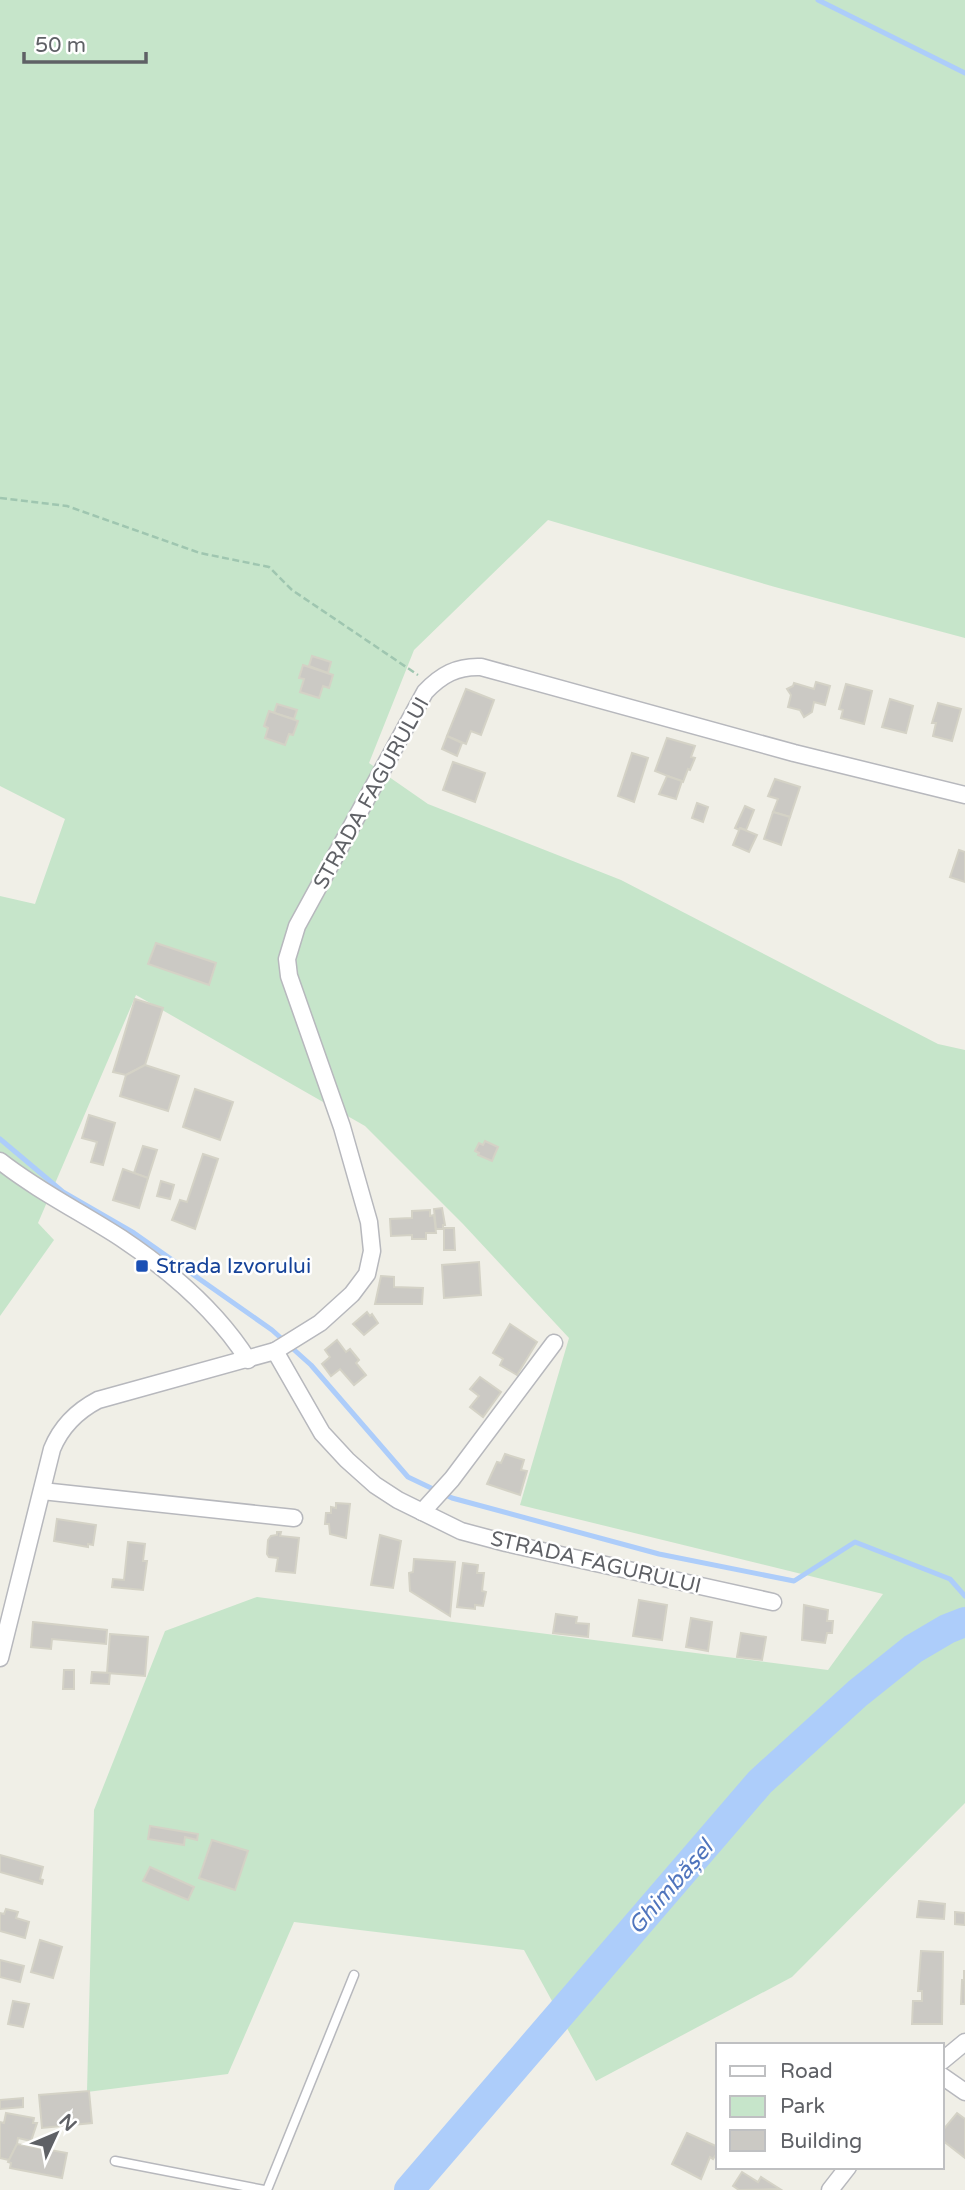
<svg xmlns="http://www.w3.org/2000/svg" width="965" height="2190" font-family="'Varela Round',sans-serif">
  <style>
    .green { fill: #c6e5ca }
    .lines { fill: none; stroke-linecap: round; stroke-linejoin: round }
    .stream { stroke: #adcdfa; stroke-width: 5 }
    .river { stroke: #adcdfa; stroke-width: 30 }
    .building { fill: #cbc9c4; stroke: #d4d2c6; stroke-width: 2 }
    .lane-casing { stroke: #b7b8bd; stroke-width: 11 }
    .street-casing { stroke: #b7b8bd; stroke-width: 19 }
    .path { stroke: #9fc6b0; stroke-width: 2.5; stroke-dasharray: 7 3.5; stroke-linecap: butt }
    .lane { stroke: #fff; stroke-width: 8 }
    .street { stroke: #fff; stroke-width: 16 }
    .transit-dot { fill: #1a4fb4; stroke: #fff; stroke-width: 2.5 }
    .labels { text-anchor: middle; stroke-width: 5; stroke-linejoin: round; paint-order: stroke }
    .street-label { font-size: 21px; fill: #5f6166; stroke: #fff }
    .transit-label { font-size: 21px; fill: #164399; stroke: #fff; text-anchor: start }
    .water-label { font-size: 23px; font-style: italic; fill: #5075bd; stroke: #fff }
  </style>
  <rect width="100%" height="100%" fill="#f0efe7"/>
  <!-- green -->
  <polygon class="green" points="0,0 965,0 965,638 775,587 548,520 414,650 369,763 428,804 621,880 938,1044 965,1050 965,1803 792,1977 596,2081 524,1950 294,1922 228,2074 87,2092 94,1810 165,1631 257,1597 828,1670 883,1594 520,1505 569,1338 463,1224 365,1126 136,995 38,1223 54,1240 0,1316 0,896 35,904 65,819 0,786"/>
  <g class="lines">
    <!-- stream -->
    <g class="stream">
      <polyline points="818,0 965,73"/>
      <polyline points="0,1139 63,1192 134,1233 272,1330 311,1365 408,1477 452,1498 659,1554 794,1581 855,1542 950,1579 965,1596"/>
    </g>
    <!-- river -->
    <polyline class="river" points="409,2190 760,1782 858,1693 913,1649 947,1629 965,1622"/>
  </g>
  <!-- building -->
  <g class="building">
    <polygon points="312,656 331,662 328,673 309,666"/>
    <polygon points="303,665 333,675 329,688 323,686 319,698 300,692 304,679 299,678"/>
    <polygon points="816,682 830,686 825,705 814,702 812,712 804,717 800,710 788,707 791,695 787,689 793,686 794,683 814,689"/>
    <polygon points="846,684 872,691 864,724 841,718 843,710 839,709"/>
    <polygon points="466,689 494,700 481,735 471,731 466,744 447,736"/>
    <polygon points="890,699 913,706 906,733 882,727"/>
    <polygon points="938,703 961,709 952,741 933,736 936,723 932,723"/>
    <polygon points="277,704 297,710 294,719 274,713"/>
    <polygon points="269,711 298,721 293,735 289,734 285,745 265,738 268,728 264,726"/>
    <polygon points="447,736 462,743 457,756 442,749"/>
    <polygon points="667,738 695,746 691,757 695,758 690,770 688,769 683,782 655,771"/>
    <polygon points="632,753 648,758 634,802 618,796"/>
    <polygon points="453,762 485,773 475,802 443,790"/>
    <polygon points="667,776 682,781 676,799 659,794"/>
    <polygon points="775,779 800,787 790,817 773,812 778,799 768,796"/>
    <polygon points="697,803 708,807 703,822 692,818"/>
    <polygon points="745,806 754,810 746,830 740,828 739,830 735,828"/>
    <polygon points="773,812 790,817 781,845 764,839"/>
    <polygon points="740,828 757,835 749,852 733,845"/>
    <polygon points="959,850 965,852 965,882 950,877"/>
    <polygon points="156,943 216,963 209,985 148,964"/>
    <polygon points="135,999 163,1008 145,1065 126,1075 113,1072"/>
    <polygon points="145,1065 179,1076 168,1111 120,1096 126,1075"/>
    <polygon points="195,1089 233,1102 220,1140 183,1127"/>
    <polygon points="89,1115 115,1123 103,1165 91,1162 97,1142 82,1138"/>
    <polygon points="485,1141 498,1147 492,1161 478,1155 479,1153 475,1151 479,1143 483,1145"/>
    <polygon points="143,1146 157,1150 148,1178 134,1173"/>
    <polygon points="203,1154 218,1159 195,1229 172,1220 180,1200 187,1202"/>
    <polygon points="123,1169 148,1178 139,1208 113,1200"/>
    <polygon points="161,1181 174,1185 170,1199 157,1196"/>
    <polygon points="442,1208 445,1225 443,1225 443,1229 436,1229 434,1209"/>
    <polygon points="430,1210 430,1216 434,1215 436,1233 426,1233 426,1239 412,1239 412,1235 391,1236 390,1219 412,1218 412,1211"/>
    <polygon points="444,1228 454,1228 455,1250 444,1250"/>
    <polygon points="479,1262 481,1295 444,1298 442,1265"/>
    <polygon points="381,1276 394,1277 394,1287 423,1288 422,1304 375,1304"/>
    <polygon points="367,1312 370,1316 372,1314 378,1323 364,1335 353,1324"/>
    <polygon points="510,1324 537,1342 517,1375 500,1365 503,1359 493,1353"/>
    <polygon points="337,1340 346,1352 350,1349 359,1360 356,1363 366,1375 354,1385 340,1369 331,1376 322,1364 330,1357 325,1350"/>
    <polygon points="480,1377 501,1392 483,1417 470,1407 479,1396 470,1389"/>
    <polygon points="505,1454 524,1460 521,1470 527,1471 520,1495 487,1484 497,1462 501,1463"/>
    <polygon points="336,1503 350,1504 346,1538 330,1534 329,1524 325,1524 326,1513 331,1513 331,1507 336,1508"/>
    <polygon points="57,1519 96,1525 93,1545 88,1544 88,1547 54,1541"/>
    <polygon points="277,1532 281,1532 280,1536 299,1538 295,1573 276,1571 278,1558 269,1557 267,1554 268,1540 271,1536 277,1535"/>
    <polygon points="380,1535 401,1541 393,1588 371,1585"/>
    <polygon points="128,1542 145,1544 143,1561 147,1561 143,1590 112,1587 113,1579 124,1580"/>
    <polygon points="414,1559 455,1562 450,1616 410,1591 409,1573 413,1572"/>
    <polygon points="463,1563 478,1565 477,1573 484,1573 482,1591 486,1592 483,1606 475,1605 475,1609 457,1607"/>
    <polygon points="639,1600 667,1605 662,1640 633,1636"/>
    <polygon points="804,1605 828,1610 827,1621 833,1621 832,1633 827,1633 825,1643 802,1640"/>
    <polygon points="556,1614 577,1617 576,1623 589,1624 588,1637 553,1633"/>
    <polygon points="691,1618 712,1622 708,1651 686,1647"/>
    <polygon points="33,1622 107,1630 106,1644 52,1639 51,1649 31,1647"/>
    <polygon points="741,1633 766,1637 762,1660 737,1657"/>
    <polygon points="110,1634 148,1637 145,1676 107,1673"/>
    <polygon points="64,1670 74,1670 74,1689 63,1689"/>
    <polygon points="92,1672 110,1673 109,1684 91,1683"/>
    <polygon points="150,1826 198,1834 197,1840 185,1837 184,1845 148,1839"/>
    <polygon points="212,1840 248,1851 235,1890 199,1878"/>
    <polygon points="0,1855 43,1867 40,1879 43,1880 42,1884 0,1872"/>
    <polygon points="150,1867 194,1887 188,1900 143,1881"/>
    <polygon points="919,1901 945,1904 944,1919 917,1917"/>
    <polygon points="6,1909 18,1912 16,1918 29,1922 25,1938 0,1931 0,1913 4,1914"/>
    <polygon points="955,1912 965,1913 965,1925 955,1924"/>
    <polygon points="40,1940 62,1947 53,1978 31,1972"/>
    <polygon points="921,1951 943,1952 942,2024 912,2024 913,2001 922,2001 922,1991 918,1991"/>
    <polygon points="0,1960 24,1966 20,1982 0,1977"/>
    <polygon points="964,1970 965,2004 961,2004 962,1980 964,1980"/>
    <polygon points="13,2001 29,2004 23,2027 8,2024"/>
    <polygon points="89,2091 92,2123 42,2128 39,2095"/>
    <polygon points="23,2098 23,2107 0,2109 0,2100"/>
    <polygon points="6,2113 34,2118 33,2123 37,2123 31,2141 18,2138 17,2144 9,2160 0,2158 0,2122 4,2123"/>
    <polygon points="957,2113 965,2119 965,2158 942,2140 942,2131"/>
    <polygon points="687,2133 718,2147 718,2154 717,2153 713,2159 710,2157 701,2179 672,2164"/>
    <polygon points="17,2144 67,2153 62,2178 10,2168 11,2163 8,2162"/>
    <polygon points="742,2172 758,2182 761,2177 780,2189 739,2190 733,2186"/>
  </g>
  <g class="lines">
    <defs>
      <g id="lane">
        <polyline points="115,2161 264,2190"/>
        <polyline points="267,2190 354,1975"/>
      </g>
      <g id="street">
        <path d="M0,1161c38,30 81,51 121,77 48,32 96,73 127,122"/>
        <polyline points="275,1351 322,1433 347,1460 375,1485 398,1500 461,1531 506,1543 773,1602"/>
        <polyline points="42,1491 294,1518"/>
        <polyline points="422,1512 452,1479 554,1343"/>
        <path d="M0,1658l52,-209c9,-22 25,-38 46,-49l177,-49 45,-28 32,-29 15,-20 5,-23 -3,-29 -27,-95 -53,-151 -2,-17 10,-33 128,-234c16,-17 32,-26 56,-25l313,86 171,42"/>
        <polyline points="942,2061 965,2042"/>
        <polyline points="942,2076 965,2092"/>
        <polyline points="830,2190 848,2167"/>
      </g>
    </defs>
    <!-- lane casing -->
    <use href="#lane" class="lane-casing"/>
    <!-- street casing -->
    <use href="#street" class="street-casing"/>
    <!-- path -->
    <polyline class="path" points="0,498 67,506 200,553 269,567 292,590 418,675"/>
    <!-- lane -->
    <use href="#lane" class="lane"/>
    <!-- street -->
    <use href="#street" class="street"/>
  </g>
  <!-- markers -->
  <rect class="transit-dot" x="135" y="1259" width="14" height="14" rx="3.5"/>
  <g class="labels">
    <!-- street labels -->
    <g class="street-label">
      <text transform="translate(371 793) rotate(-61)" y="7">STRADA FAGURULUI</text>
      <text transform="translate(596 1562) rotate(13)" y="7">STRADA FAGURULUI</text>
    </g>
    <!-- transit labels -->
    <g class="transit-label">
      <text x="156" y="1273">Strada Izvorului</text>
    </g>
    <!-- water labels -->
    <g class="water-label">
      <text transform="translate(670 1887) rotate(-49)" y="8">Ghimbășel</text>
    </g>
  </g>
  <!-- legend -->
  <rect x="716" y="2043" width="228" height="126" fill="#ffffff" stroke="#bfc0c2" stroke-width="2"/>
  <rect x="730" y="2066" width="35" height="10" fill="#ffffff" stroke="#bfc0c2" stroke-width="2"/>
  <text x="780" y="2078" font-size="21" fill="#5f6166">Road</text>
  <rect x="730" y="2096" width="35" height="21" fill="#c6e5ca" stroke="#bfc0c2" stroke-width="2"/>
  <text x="780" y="2113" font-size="21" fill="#5f6166">Park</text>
  <rect x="730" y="2130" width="35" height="21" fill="#cbc9c4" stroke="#bfc0c2" stroke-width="2"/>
  <text x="780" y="2148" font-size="21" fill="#5f6166">Building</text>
  <!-- north arrow -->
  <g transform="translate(56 2134) rotate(46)" stroke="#ffffff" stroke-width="5" paint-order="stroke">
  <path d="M0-5L12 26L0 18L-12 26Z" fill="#5f6166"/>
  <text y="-10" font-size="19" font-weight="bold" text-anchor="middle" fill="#5f6166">N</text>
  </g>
  <!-- scale -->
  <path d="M24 52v10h122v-10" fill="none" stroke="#5f6166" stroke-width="3.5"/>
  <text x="35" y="52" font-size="21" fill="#5f6166" stroke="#ffffff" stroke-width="5" paint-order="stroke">50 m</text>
</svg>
